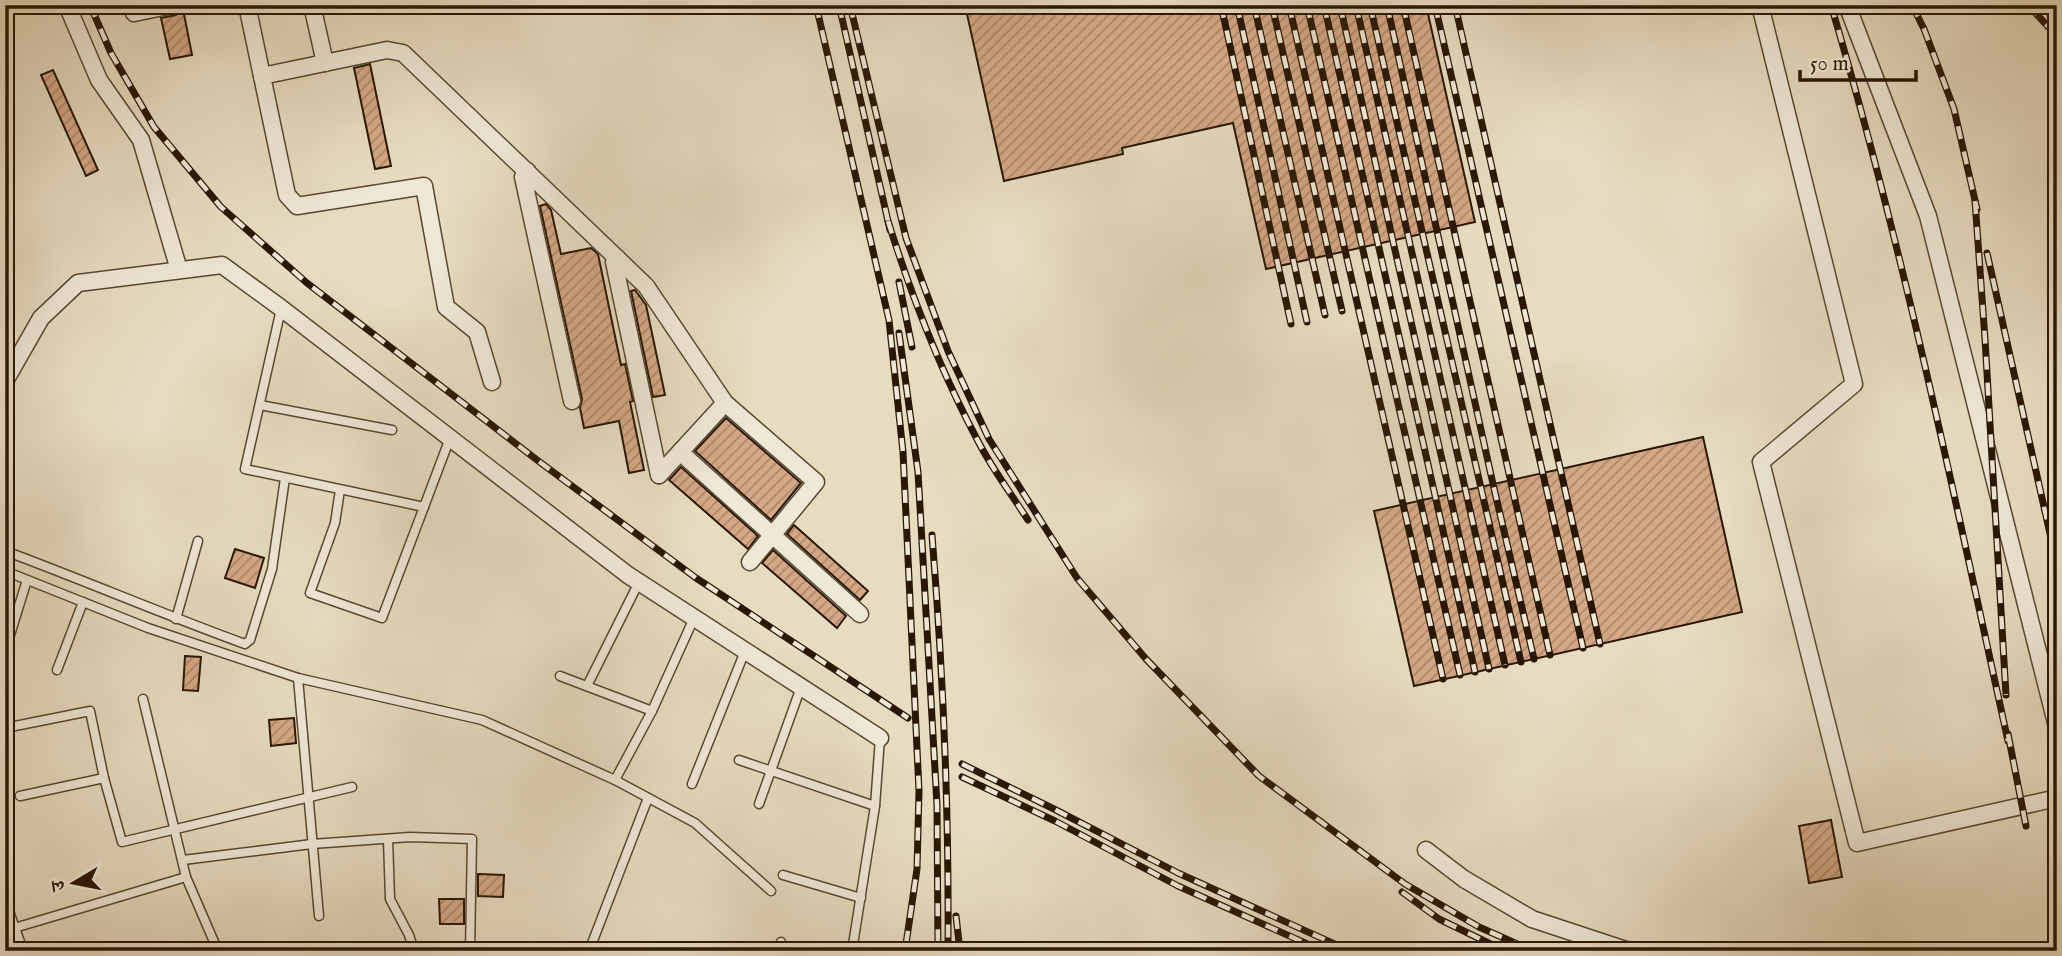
<svg xmlns="http://www.w3.org/2000/svg" width="2062" height="956" font-family="'IM FELL English','Noto Serif Devanagari',serif">
  <style>
    .building { fill: url(#building-hatch); stroke: #291703; stroke-width: 2 }
    .lines { fill: none; stroke-linecap: round; stroke-linejoin: round }
    .lane-casing { stroke: #584832; stroke-width: 11 }
    .street-casing { stroke: #584832; stroke-width: 19 }
    .lane { stroke: #efe8d6; stroke-width: 8 }
    .street { stroke: #efe8d6; stroke-width: 16 }
    .rail-casing { stroke: #291703; stroke-width: 7 }
    .rail { stroke: #efe8d6; stroke-width: 4.5; stroke-dasharray: 13; stroke-linecap: butt }
  </style>
  <defs>
    <pattern id="building-hatch" width="6" height="6" patternUnits="userSpaceOnUse" patternTransform="scale(1.75)"><rect width="6" height="6" fill="#d5a885"/><path d="M-1 1l2-2M0 6l6-6M5 7l2-2" fill="none" stroke="#ad886b"/></pattern>
  </defs>
  <rect width="100%" height="100%" fill="#e7dcc0"/>
  <filter id="stains"><feTurbulence type="fractalNoise" baseFrequency=".00286" numOctaves="4"/><feColorMatrix values="0 0 0 0 .2 0 0 0 0 .09 0 0 0 0 .02 0 0 0 .5 -.17"/></filter>
  <radialGradient id="worn" r=".72"><stop offset=".6" stop-color="#630" stop-opacity="0"/><stop offset="1" stop-color="#630" stop-opacity=".3"/></radialGradient>
  <!-- building -->
  <g class="building">
    <polygon points="965,5 1426,5 1475,222 1266,269 1233,123 1122,148 1123,154 1004,181"/>
    <polygon points="183,9 192,55 170,59 161,18 176,15"/>
    <polygon points="370,64 391,166 375,169 354,68"/>
    <polygon points="53,70 98,170 86,176 41,75"/>
    <polygon points="546,204 551,210 561,254 591,248 598,254 621,365 625,364 633,401 630,402 644,470 629,473 619,421 584,428 580,408 582,399 540,206"/>
    <polygon points="635,290 646,305 665,395 653,397 631,291"/>
    <polygon points="726,418 801,483 771,520 695,451"/>
    <polygon points="1703,437 1742,612 1414,686 1374,511"/>
    <polygon points="681,467 758,536 748,549 669,480"/>
    <polygon points="794,525 868,591 860,600 787,534"/>
    <polygon points="235,549 264,558 255,588 225,578"/>
    <polygon points="773,550 846,616 837,628 762,563"/>
    <polygon points="185,656 201,657 198,691 183,690"/>
    <polygon points="294,718 296,743 271,746 269,720"/>
    <polygon points="1831,820 1842,877 1809,883 1799,826"/>
    <polygon points="478,874 504,875 503,897 478,896"/>
    <polygon points="439,899 464,899 464,924 440,924"/>
  </g>
  <g class="lines">
    <defs>
      <g id="lane">
        <polyline points="281,309 245,469 424,507"/>
        <polyline points="260,405 392,430"/>
        <polyline points="340,490 335,523 310,593 382,618 450,438"/>
        <path d="M5,551c81,30 160,64 240,93l5,-4 22,-71 13,-91"/>
        <polyline points="5,571 148,628 298,678 319,916"/>
        <polyline points="176,619 198,541"/>
        <polyline points="5,651 27,580"/>
        <polyline points="57,670 83,602"/>
        <polyline points="560,676 652,711 694,618"/>
        <polyline points="298,678 482,720 615,780 695,823 771,891"/>
        <polyline points="587,686 639,582"/>
        <polyline points="143,699 186,877 218,951"/>
        <polyline points="5,728 90,711 104,778 122,842 352,787"/>
        <polyline points="739,760 875,806"/>
        <polyline points="615,780 652,711"/>
        <polyline points="692,784 745,651"/>
        <polyline points="20,796 104,778"/>
        <polyline points="759,804 801,687"/>
        <polyline points="388,839 390,899 409,935 414,951"/>
        <polyline points="183,860 312,844 410,837 472,839 470,951"/>
        <polyline points="783,875 861,898"/>
        <polyline points="11,929 186,877"/>
        <polyline points="781,942 782,951"/>
        <polyline points="190,951 199,950"/>
        <polyline points="549,951 549,949 557,951"/>
        <polyline points="589,951 648,798"/>
        <polyline points="852,951 875,806 880,738"/>
      </g>
      <g id="street">
        <polyline points="67,5 99,80 141,140 179,270"/>
        <polyline points="247,5 287,195 297,206 424,186 446,307 477,332 492,382"/>
        <polyline points="312,5 325,63"/>
        <polyline points="1760,5 1854,384 1761,462 1857,843 2057,798"/>
        <polyline points="1847,5 1928,216 2057,727"/>
        <polyline points="134,13 173,5"/>
        <polyline points="262,76 387,50 403,53 646,286 725,403 816,482 750,562"/>
        <polyline points="527,171 523,177 572,401"/>
        <polyline points="617,258 614,262 659,475"/>
        <polyline points="5,381 41,318 78,283 222,265 281,308 628,575 880,738"/>
        <polyline points="680,452 860,614"/>
        <polyline points="659,475 725,403"/>
        <polyline points="1426,850 1464,879 1532,919 1629,951"/>
        <polyline points="5,912 19,951"/>
      </g>
    </defs>
    <!-- lane casing -->
    <use href="#lane" class="lane-casing"/>
    <!-- street casing -->
    <use href="#street" class="street-casing"/>
    <!-- lane -->
    <use href="#lane" class="lane"/>
    <!-- street -->
    <use href="#street" class="street"/>
    <defs>
      <g id="rail">
        <polyline points="90,5 111,53 154,127 221,207 307,283 541,463 696,578 908,718"/>
        <polyline points="816,5 889,320 903,452 919,791 917,869 905,951"/>
        <polyline points="839,5 890,230"/>
        <polyline points="850,5 906,238 948,351 989,439 1077,578 1146,659 1259,776 1405,884 1479,927 1533,951"/>
        <polyline points="1221,5 1291,324"/>
        <polyline points="1237,5 1307,322"/>
        <polyline points="1254,5 1325,315"/>
        <polyline points="1272,5 1342,311"/>
        <polyline points="1289,5 1443,679"/>
        <polyline points="1307,5 1460,675"/>
        <polyline points="1324,5 1475,672"/>
        <polyline points="1340,5 1489,669"/>
        <polyline points="1356,5 1505,665"/>
        <polyline points="1370,5 1521,662"/>
        <polyline points="1387,5 1493,484 1534,659"/>
        <polyline points="1403,5 1550,655"/>
        <polyline points="1435,5 1583,648"/>
        <polyline points="1455,5 1600,644"/>
        <path d="M1831,5c72,242 123,490 177,736"/>
        <polyline points="1912,5 1924,29 1954,109 1977,209"/>
        <polyline points="2028,5 2057,36"/>
        <polyline points="1975,201 1985,339 2006,695"/>
        <path d="M888,221c24,77 53,151 91,222 14,27 33,52 49,77"/>
        <polyline points="1987,253 2053,547"/>
        <polyline points="899,282 912,347"/>
        <polyline points="899,333 918,472 937,805 938,951"/>
        <path d="M932,535c11,136 17,272 16,409"/>
        <polyline points="2008,734 2026,826"/>
        <polyline points="962,764 1054,809 1178,873 1350,951"/>
        <polyline points="962,777 1055,821 1178,886 1323,951"/>
        <polyline points="1402,892 1439,919 1505,951"/>
        <polyline points="956,916 960,951"/>
      </g>
    </defs>
    <!-- rail casing -->
    <use href="#rail" class="rail-casing"/>
    <!-- rail -->
    <use href="#rail" class="rail"/>
  </g>
  <!-- margin -->
  <rect width="2062" height="956" fill="none" stroke="#e7dcc0" stroke-width="28"/>
  <rect x="7" y="7" width="2048" height="942" fill="none" stroke="#291703" stroke-width="3.5"/>
  <rect x="14" y="14" width="2034" height="928" fill="none" stroke="#291703" stroke-width="2"/>
  <!-- north arrow -->
  <g transform="translate(74 883) rotate(260)" stroke="#efe8d6" stroke-width="5" paint-order="stroke">
  <path d="M0-5L12 26L0 18L-12 26Z" fill="#291703"/>
  <text y="-10" font-size="19" font-weight="bold" text-anchor="middle" fill="#291703">उ</text>
  </g>
  <!-- scale -->
  <path d="M1800 70v10h116v-10" fill="none" stroke="#291703" stroke-width="3.5"/>
  <text x="1810" y="70" font-size="21" fill="#291703" stroke="#efe8d6" stroke-width="5" paint-order="stroke">50 m</text>
  <rect width="100%" height="100%" filter="url(#stains)"/>
  <rect width="100%" height="100%" fill="url(#worn)"/>
</svg>
